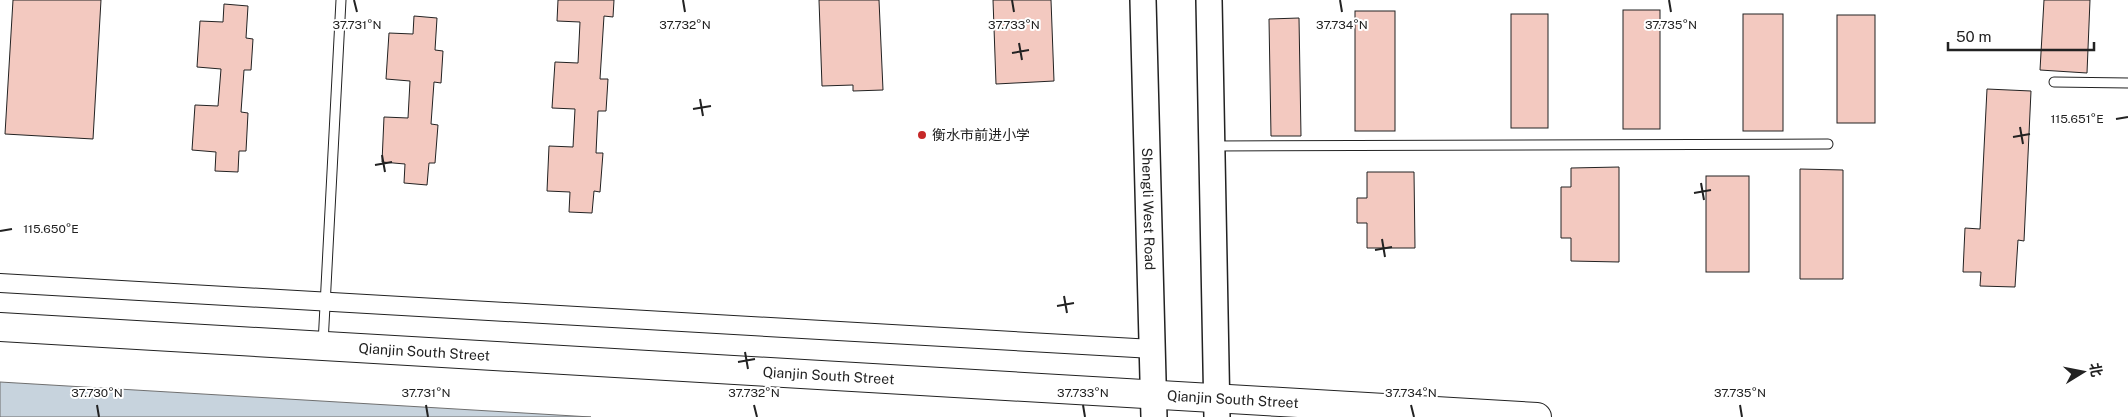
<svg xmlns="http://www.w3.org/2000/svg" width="2128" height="417" font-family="'Public Sans','Noto Sans SC',sans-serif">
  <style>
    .water { fill: #c7d3dd; stroke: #6f6f6f }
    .building { fill: #f3c9c0; stroke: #222 }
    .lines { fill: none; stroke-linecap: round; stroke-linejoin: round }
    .lane-casing { stroke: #222; stroke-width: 11 }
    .street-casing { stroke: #222; stroke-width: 20 }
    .secondary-casing { stroke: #222; stroke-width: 28 }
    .primary-casing { stroke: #222; stroke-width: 30 }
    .lane { stroke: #fff; stroke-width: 9 }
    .street { stroke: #fff; stroke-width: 18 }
    .secondary { stroke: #fff; stroke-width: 25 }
    .primary { stroke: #fff; stroke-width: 28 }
    .ticks { fill: none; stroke: #222; stroke-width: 2 }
    .poi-dot { fill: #c62828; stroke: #fff; stroke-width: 2 }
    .labels { text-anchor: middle; stroke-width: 4; stroke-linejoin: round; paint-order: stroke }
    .poi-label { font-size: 14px; fill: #222; stroke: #fff; text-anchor: start }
    .street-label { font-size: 14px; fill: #222; stroke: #fff }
    .ticks-label { font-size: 12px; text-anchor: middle; fill: #222; stroke: #fff; stroke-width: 4; stroke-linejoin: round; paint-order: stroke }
  </style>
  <rect width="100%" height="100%" fill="#fff"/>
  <!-- water -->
  <polygon class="water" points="0,382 591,417 0,417"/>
  <!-- building -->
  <g class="building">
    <polygon points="13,0 101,0 93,139 5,134"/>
    <polygon points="558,0 614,0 613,17 604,16 600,79 608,79 606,111 598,111 596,153 603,153 600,192 594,191 592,213 569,212 570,192 547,191 549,146 573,147 575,109 552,108 555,62 578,63 580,22 557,21"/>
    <polygon points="819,0 879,0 883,90 853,91 853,85 822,86"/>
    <polygon points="993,0 1051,0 1054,81 996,84"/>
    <polygon points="2044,0 2090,0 2087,73 2040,70"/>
    <polygon points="224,4 248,6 246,38 253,39 251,70 244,70 241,112 248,113 246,151 239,151 238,172 215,171 216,152 192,150 195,105 218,106 221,69 197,67 200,21 223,22"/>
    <rect x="1623" y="10" width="37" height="119"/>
    <rect x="1355" y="11" width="40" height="120"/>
    <rect x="1511" y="14" width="37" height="114"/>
    <rect x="1743" y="14" width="40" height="117"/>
    <rect x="1837" y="15" width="38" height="108"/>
    <polygon points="414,16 437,18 435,50 443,51 441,83 434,82 431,124 438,125 435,163 429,163 427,185 404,183 405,164 382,162 384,117 408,118 410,81 386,79 389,33 413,34"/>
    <polygon points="1299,18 1301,136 1271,136 1269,19"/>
    <polygon points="1987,89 2031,91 2024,241 2018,240 2015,287 1980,286 1981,272 1963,272 1965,228 1980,229"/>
    <polygon points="1619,167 1619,262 1571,261 1571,238 1561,238 1561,187 1571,187 1571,168"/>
    <polygon points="1800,169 1843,170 1843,279 1800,279"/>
    <polygon points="1367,172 1414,172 1415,248 1367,248 1367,223 1357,223 1357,198 1367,198"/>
    <rect x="1706" y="176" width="43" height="96"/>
  </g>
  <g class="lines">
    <defs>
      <g id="lane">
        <polyline points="2054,82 2128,83"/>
        <polyline points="1213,146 1828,144"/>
        <polyline points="323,344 341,0"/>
      </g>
      <polyline id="street" points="0,283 1153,349"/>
      <g id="secondary">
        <path id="s1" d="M1143,0l11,417"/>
        <polyline points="1209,0 1217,417"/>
      </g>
      <g id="primary">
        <path id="s2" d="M0,327l1537,90"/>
      </g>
    </defs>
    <!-- lane casing -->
    <use href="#lane" class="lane-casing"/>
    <!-- street casing -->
    <use href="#street" class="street-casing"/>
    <!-- secondary casing -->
    <use href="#secondary" class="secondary-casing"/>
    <!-- primary casing -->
    <use href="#primary" class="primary-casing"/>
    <!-- lane -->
    <use href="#lane" class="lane"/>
    <!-- street -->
    <use href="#street" class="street"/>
    <!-- secondary -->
    <use href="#secondary" class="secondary"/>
    <!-- primary -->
    <use href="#primary" class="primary"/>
  </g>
  <!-- ticks -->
  <path class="ticks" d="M354,0l3,12M683,0l2,12M1012,0l2,12M1340,0l2,12M1669,0l2,12M1019,43l3,17M1012,53l17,-3M700,99l3,17M693,109l18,-3M2116,119l12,-2M2020,127l3,17M2013,137l17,-3M382,155l3,17M375,165l17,-3M1701,183l3,17M1694,193l17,-3M0,231l12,-2M1382,239l3,18M1375,250l17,-3M1064,296l3,17M1057,306l17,-3M745,352l3,17M738,362l17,-3M97,405l2,12M426,405l2,12M754,405l3,12M1083,405l2,12M1411,405l3,12M1740,405l2,12"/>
  <!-- markers -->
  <circle class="poi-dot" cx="922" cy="135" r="5"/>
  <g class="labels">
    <!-- poi labels -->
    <g class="poi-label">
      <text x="932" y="140">衡水市前进小学</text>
    </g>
    <!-- street labels -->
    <g class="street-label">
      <text dy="5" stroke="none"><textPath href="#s1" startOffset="209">Shengli West Road</textPath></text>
      <text dy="5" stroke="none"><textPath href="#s2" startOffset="425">Qianjin South Street</textPath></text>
      <text dy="5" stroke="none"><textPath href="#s2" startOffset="830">Qianjin South Street</textPath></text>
      <text dy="5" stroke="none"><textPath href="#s2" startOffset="1235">Qianjin South Street</textPath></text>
    </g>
  </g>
  <g class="ticks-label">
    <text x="357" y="29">37.731°N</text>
    <text x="685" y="29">37.732°N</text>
    <text x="1014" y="29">37.733°N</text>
    <text x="1342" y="29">37.734°N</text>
    <text x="1671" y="29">37.735°N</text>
    <text x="2077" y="123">115.651°E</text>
    <text x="51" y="233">115.650°E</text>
    <text x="97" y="397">37.730°N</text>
    <text x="426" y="397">37.731°N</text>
    <text x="754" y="397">37.732°N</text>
    <text x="1083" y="397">37.733°N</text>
    <text x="1411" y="397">37.734°N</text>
    <text x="1740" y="397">37.735°N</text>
  </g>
  <!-- north arrow -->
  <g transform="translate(2083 372) rotate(80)" stroke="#ffffff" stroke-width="4" paint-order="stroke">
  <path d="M0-4L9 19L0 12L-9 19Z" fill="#222222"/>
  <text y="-8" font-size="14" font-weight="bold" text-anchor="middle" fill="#222222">北</text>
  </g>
  <!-- scale -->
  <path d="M1948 42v8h146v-8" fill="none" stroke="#222222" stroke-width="2.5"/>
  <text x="1956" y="42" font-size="15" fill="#222222" stroke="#ffffff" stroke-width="4" paint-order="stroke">50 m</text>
</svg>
